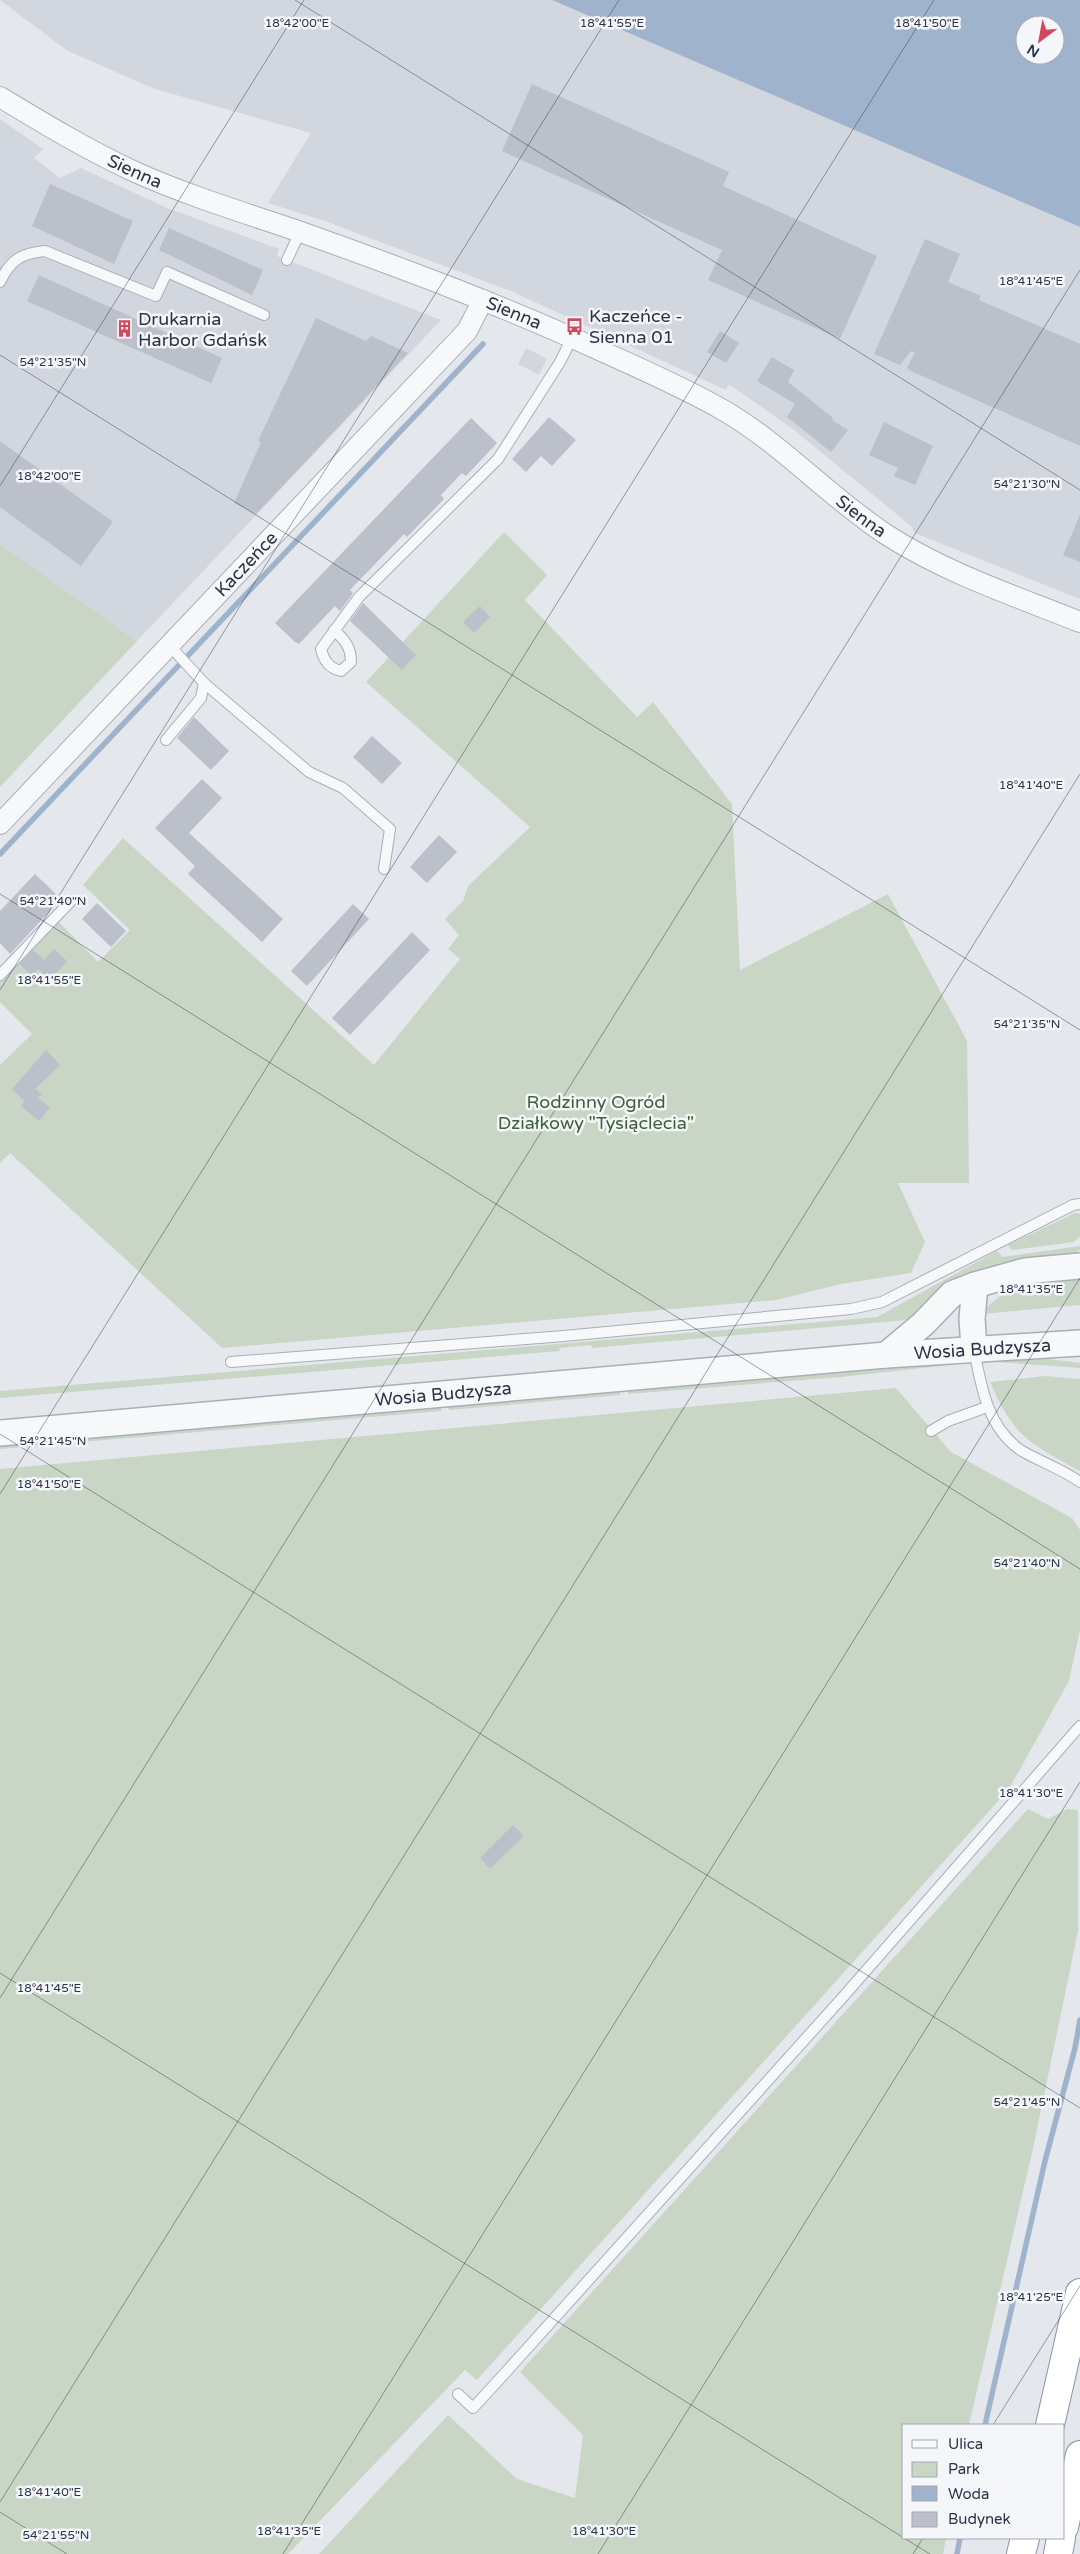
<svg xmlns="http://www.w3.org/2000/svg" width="1080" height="2554" font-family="'Varela Round',sans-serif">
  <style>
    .built { fill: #d2d6de }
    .green { fill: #c9d6c5 }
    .water { fill: #9fb4cc; fill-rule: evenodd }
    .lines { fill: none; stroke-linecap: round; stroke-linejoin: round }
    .stream { stroke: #9fb4cc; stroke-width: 5.5 }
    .building { fill: #bbc0ca }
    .service-casing { stroke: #a9aeb7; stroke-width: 12 }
    .minor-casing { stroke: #a9aeb7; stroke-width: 22 }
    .tertiary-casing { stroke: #a9aeb7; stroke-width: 28 }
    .trunk-casing { stroke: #8b94a3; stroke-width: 30 }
    .service { stroke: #f7f8fa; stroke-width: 10 }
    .minor { stroke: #f7f8fa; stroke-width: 20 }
    .tertiary { stroke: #f7f8fa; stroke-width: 25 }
    .trunk { stroke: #fff; stroke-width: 28 }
    .ticks { fill: none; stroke: #2b3445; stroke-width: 1; stroke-opacity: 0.45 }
    .labels { text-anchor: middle; stroke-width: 5; stroke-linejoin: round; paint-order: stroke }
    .street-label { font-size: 18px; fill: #2b3445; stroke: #f4f6f9 }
    .poi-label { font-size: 18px; fill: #2b3445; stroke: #f4f6f9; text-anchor: start }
    .park-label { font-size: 18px; fill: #3f6138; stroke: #f4f6f9 }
    .ticks-label { font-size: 12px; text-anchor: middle; fill: #2b3445; stroke: #f4f6f9; stroke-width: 5; stroke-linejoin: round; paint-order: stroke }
  </style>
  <rect width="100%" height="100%" fill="#e4e7ec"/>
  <!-- built -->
  <g class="built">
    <polygon points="0,0 552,0 1080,227 1080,599 915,533 911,526 794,430 733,387 728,385 726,390 513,292 325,221 268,203 311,133 155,89 68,51"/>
    <polygon points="0,119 43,149 34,158 60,178 81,168 167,208 279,249 277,256 441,320 137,641 0,544"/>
    <polygon points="526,348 547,359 539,375 518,364"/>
  </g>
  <!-- green -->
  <g class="green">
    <polygon points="504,532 547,575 525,600 637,717 653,702 732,804 740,970 888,894 967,1041 969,1183 898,1183 925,1242 911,1273 841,1284 776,1300 222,1348 10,1153 0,1163 0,1065 32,1034 0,1002 0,981 57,920 98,962 130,930 83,885 123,838 374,1065 460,959 448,949 459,935 445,919 463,901 468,886 530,827 366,682"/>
    <polygon points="0,544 137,641 0,787"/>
    <polygon points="1075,1213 1080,1214 1080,1236 1074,1242 1012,1250 1008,1245"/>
    <polygon points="1080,1246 1080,1250 1071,1257 918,1319 592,1348 591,1345 559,1348 560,1351 0,1398 0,1391 877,1317 997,1251 1002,1257"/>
    <path d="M1080,1277v28l-99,9c31,-35 56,-32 99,-37z"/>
    <polygon points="1017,1355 1080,1363 1080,1368 995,1362 1001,1357"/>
    <polygon points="954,1362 959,1364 841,1377 628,1394 628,1391 620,1392 620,1395 449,1410 449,1407 441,1408 441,1411 0,1449 0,1443"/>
    <path d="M1045,1376l35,3v92c-51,-28 -66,-34 -90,-89z"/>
    <polygon points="896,1388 951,1452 1072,1518 1080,1530 1080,1630 1069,1681 1009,1789 477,2380 465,2370 288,2554 0,2554 0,1469"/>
    <polygon points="1028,1809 1048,1819 1067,1809 1078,1810 1078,1931 1034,2144 969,2425 904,2425 904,2538 946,2538 943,2554 319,2554 448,2415 517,2479 575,2498 583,2435 520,2372"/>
  </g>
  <!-- water -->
  <path class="water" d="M552,0h528v227zM1025,25h30v30h-30z"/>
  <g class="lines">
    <!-- stream -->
    <g class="stream">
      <polyline points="0,854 483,344"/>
      <polyline points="985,2425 1045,2161 1075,2048 1080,2020"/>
      <polyline points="957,2554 960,2538"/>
    </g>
  </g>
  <!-- building -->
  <g class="building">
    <polygon points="532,84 729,172 723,186 877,256 840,339 708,280 722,250 502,151"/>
    <polygon points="50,184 133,221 114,264 32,226"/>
    <polygon points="169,228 263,270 252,295 159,250"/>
    <polygon points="925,239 960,254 948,282 981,296 979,300 1080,344 1080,446 911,371 907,368 915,352 911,351 900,365 874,354"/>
    <polygon points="39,275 222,358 211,383 27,301"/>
    <polygon points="316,318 366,341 371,336 408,353 256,514 234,503 261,442 258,441"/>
    <polygon points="720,331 739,343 726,363 707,352"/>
    <polygon points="772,357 794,370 788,382 833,418 832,420 848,430 831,452 787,417 795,404 757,381"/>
    <polygon points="549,417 576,440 552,466 541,456 526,472 512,459"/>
    <polygon points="471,418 497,443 466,476 462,473 441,495 444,499 407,537 404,534 350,590 353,593 340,611 335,606 299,644 295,642 275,623"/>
    <polygon points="884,422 933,446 915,485 894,476 898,468 869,455"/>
    <polygon points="0,441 113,522 81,566 0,507"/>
    <polygon points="1080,515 1080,562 1063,555"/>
    <polygon points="363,603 416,655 402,670 350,621"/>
    <polygon points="480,606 490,617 474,633 463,622"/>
    <polygon points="194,717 229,751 211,770 177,738"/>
    <polygon points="372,736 402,763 382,784 353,757"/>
    <polygon points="202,779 222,798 189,833 283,919 262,942 188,874 195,866 155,828"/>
    <polygon points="439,835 457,852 427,883 410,867"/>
    <polygon points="35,874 61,899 10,954 0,943 0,911"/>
    <polygon points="97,903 126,931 111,947 82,919"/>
    <polygon points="353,904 369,919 307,986 291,971"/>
    <polygon points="412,932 430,950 350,1035 332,1018"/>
    <polygon points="54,949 67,961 50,980 38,969 31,976 20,964 33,950 44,960"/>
    <polygon points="46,1050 60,1065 35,1089 42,1094 38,1098 50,1107 39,1121 21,1106 24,1101 12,1089"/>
    <polygon points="513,1825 524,1836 490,1869 480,1858"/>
  </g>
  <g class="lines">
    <defs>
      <g id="service">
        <polyline points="287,260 300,232"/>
        <path d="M0,282c10,-22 22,-29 45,-31l111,45 11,-24 97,43"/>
        <path d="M334,630c11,10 17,17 17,32l-10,9c-12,-3 -17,-10 -20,-22l38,-52 139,-138 62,-97 12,-24"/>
        <polyline points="204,683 309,772 343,788 390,829 384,869"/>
        <polyline points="166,740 201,698 204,683 169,645"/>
        <polyline points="0,975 71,901"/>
        <path d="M974,1349c7,38 14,80 48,102 19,11 40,18 58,31"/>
        <polyline points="231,1362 564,1336 851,1309 882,1302 1073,1205 1080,1204"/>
        <polyline points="931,1431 948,1421 987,1407"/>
        <polyline points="458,2394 473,2408 506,2372 843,1997 1080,1726"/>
      </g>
      <g id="minor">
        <path id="s1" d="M0,97c43,26 86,52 133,74 53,24 109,41 165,60 101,36 201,73 299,118 42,19 86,38 126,61 59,34 106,87 164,125 59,38 128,61 193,87"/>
        <path id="s2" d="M0,824l467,-493 16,-31"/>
      </g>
      <g id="tertiary">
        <polyline points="974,1348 972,1319 975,1285"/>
        <polyline points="886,1355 923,1324 952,1294 975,1285 1025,1271 1080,1266"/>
        <path id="s3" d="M0,1433l886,-78 194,-12"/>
      </g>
      <g id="trunk">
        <polyline points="1050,2425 1080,2293"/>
        <polyline points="1064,2527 1080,2455"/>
        <polyline points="1021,2554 1025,2538"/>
        <polyline points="1058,2554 1061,2538"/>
      </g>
    </defs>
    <!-- service casing -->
    <use href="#service" class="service-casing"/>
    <!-- minor casing -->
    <use href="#minor" class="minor-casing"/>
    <!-- tertiary casing -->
    <use href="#tertiary" class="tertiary-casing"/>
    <!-- trunk casing -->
    <use href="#trunk" class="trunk-casing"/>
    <!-- service -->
    <use href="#service" class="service"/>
    <!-- minor -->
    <use href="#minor" class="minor"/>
    <!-- tertiary -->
    <use href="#tertiary" class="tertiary"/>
    <!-- trunk -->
    <use href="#trunk" class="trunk"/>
  </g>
  <!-- ticks -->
  <path class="ticks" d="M295,0l785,490M0,355l1080,675M0,486l304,-486M0,894l1080,675M0,990l619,-990M0,1434l1080,674M0,1494l934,-1494M0,1973l904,565M0,1998l1080,-1728M993,2425l87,-139M0,2502l1080,-1728M0,2512l67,42M904,2538l26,16M283,2554l797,-1276M598,2554l482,-772M913,2554l10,-16"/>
  <!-- icons -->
  <defs>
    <symbol id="bus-bare" viewBox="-9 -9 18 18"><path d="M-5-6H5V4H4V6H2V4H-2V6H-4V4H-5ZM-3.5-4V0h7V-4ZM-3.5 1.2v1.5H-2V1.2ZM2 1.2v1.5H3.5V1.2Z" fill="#d1495b" stroke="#f4f6f9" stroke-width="2.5" paint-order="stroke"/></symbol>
    <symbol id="building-bare" viewBox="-9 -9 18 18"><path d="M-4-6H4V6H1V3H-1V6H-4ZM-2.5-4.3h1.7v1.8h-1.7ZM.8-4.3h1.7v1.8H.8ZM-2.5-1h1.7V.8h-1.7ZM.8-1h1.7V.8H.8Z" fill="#d1495b" stroke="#f4f6f9" stroke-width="2.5" paint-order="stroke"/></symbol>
  </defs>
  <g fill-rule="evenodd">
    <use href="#bus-bare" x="562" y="314" width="25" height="25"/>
    <use href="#building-bare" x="112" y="316" width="25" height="25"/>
  </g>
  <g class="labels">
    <!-- street labels -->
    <g class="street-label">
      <text dy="6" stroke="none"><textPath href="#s1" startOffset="154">Sienna</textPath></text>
      <text dy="6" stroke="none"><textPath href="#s1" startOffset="559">Sienna</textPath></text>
      <text dy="6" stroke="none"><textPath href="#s1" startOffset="964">Sienna</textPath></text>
      <text dy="6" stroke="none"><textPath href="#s2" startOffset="358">Kaczeńce</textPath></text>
      <text dy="6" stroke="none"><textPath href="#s3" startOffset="986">Wosia Budzysza</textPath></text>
      <text dy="6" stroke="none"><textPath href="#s3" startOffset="445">Wosia Budzysza</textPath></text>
    </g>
    <!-- poi labels -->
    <g class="poi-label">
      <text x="589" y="322">Kaczeńce -<tspan x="589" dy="21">Sienna 01</tspan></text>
      <text x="138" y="325">Drukarnia<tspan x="138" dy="21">Harbor Gdańsk</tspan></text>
    </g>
    <!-- park labels -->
    <g class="park-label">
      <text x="596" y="1108">Rodzinny Ogród<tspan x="596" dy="21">Działkowy "Tysiąclecia"</tspan></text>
    </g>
  </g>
  <g class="ticks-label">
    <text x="297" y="27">18°42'00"E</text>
    <text x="612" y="27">18°41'55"E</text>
    <text x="927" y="27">18°41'50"E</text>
    <text x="1031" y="285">18°41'45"E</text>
    <text x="53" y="366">54°21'35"N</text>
    <text x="49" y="480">18°42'00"E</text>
    <text x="1027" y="488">54°21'30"N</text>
    <text x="1031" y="789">18°41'40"E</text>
    <text x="53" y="905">54°21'40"N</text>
    <text x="49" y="984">18°41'55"E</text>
    <text x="1027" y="1028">54°21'35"N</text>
    <text x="1031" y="1293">18°41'35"E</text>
    <text x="53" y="1445">54°21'45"N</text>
    <text x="49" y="1488">18°41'50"E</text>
    <text x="1027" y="1567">54°21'40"N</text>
    <text x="1031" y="1797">18°41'30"E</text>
    <text x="49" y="1992">18°41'45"E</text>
    <text x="1027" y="2106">54°21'45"N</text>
    <text x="1031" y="2301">18°41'25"E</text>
    <text x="49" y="2496">18°41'40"E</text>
    <text x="289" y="2535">18°41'35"E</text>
    <text x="604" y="2535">18°41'30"E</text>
    <text x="56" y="2539">54°21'55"N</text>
  </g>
  <!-- legend -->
  <rect x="902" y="2424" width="162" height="115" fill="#f4f6f9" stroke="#a4a8b1"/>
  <rect x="912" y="2440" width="25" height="8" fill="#f7f8fa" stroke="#a4a8b1"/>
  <text x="948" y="2449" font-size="15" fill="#2b3445">Ulica</text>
  <rect x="912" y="2462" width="25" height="15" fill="#c9d6c5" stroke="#a4a8b1"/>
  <text x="948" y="2474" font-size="15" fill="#2b3445">Park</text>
  <rect x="912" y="2486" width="25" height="15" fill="#9fb4cc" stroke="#a4a8b1"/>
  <text x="948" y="2499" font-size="15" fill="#2b3445">Woda</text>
  <rect x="912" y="2512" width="25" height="15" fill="#bbc0ca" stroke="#a4a8b1"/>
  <text x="948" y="2524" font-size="15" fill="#2b3445">Budynek</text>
  <!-- north arrow -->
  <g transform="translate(1040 40) rotate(212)"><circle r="24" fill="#f4f6f9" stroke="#a4a8b1"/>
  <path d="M0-4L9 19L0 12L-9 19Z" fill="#d1495b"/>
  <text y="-8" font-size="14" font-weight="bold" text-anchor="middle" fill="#2b3445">N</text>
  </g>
</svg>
